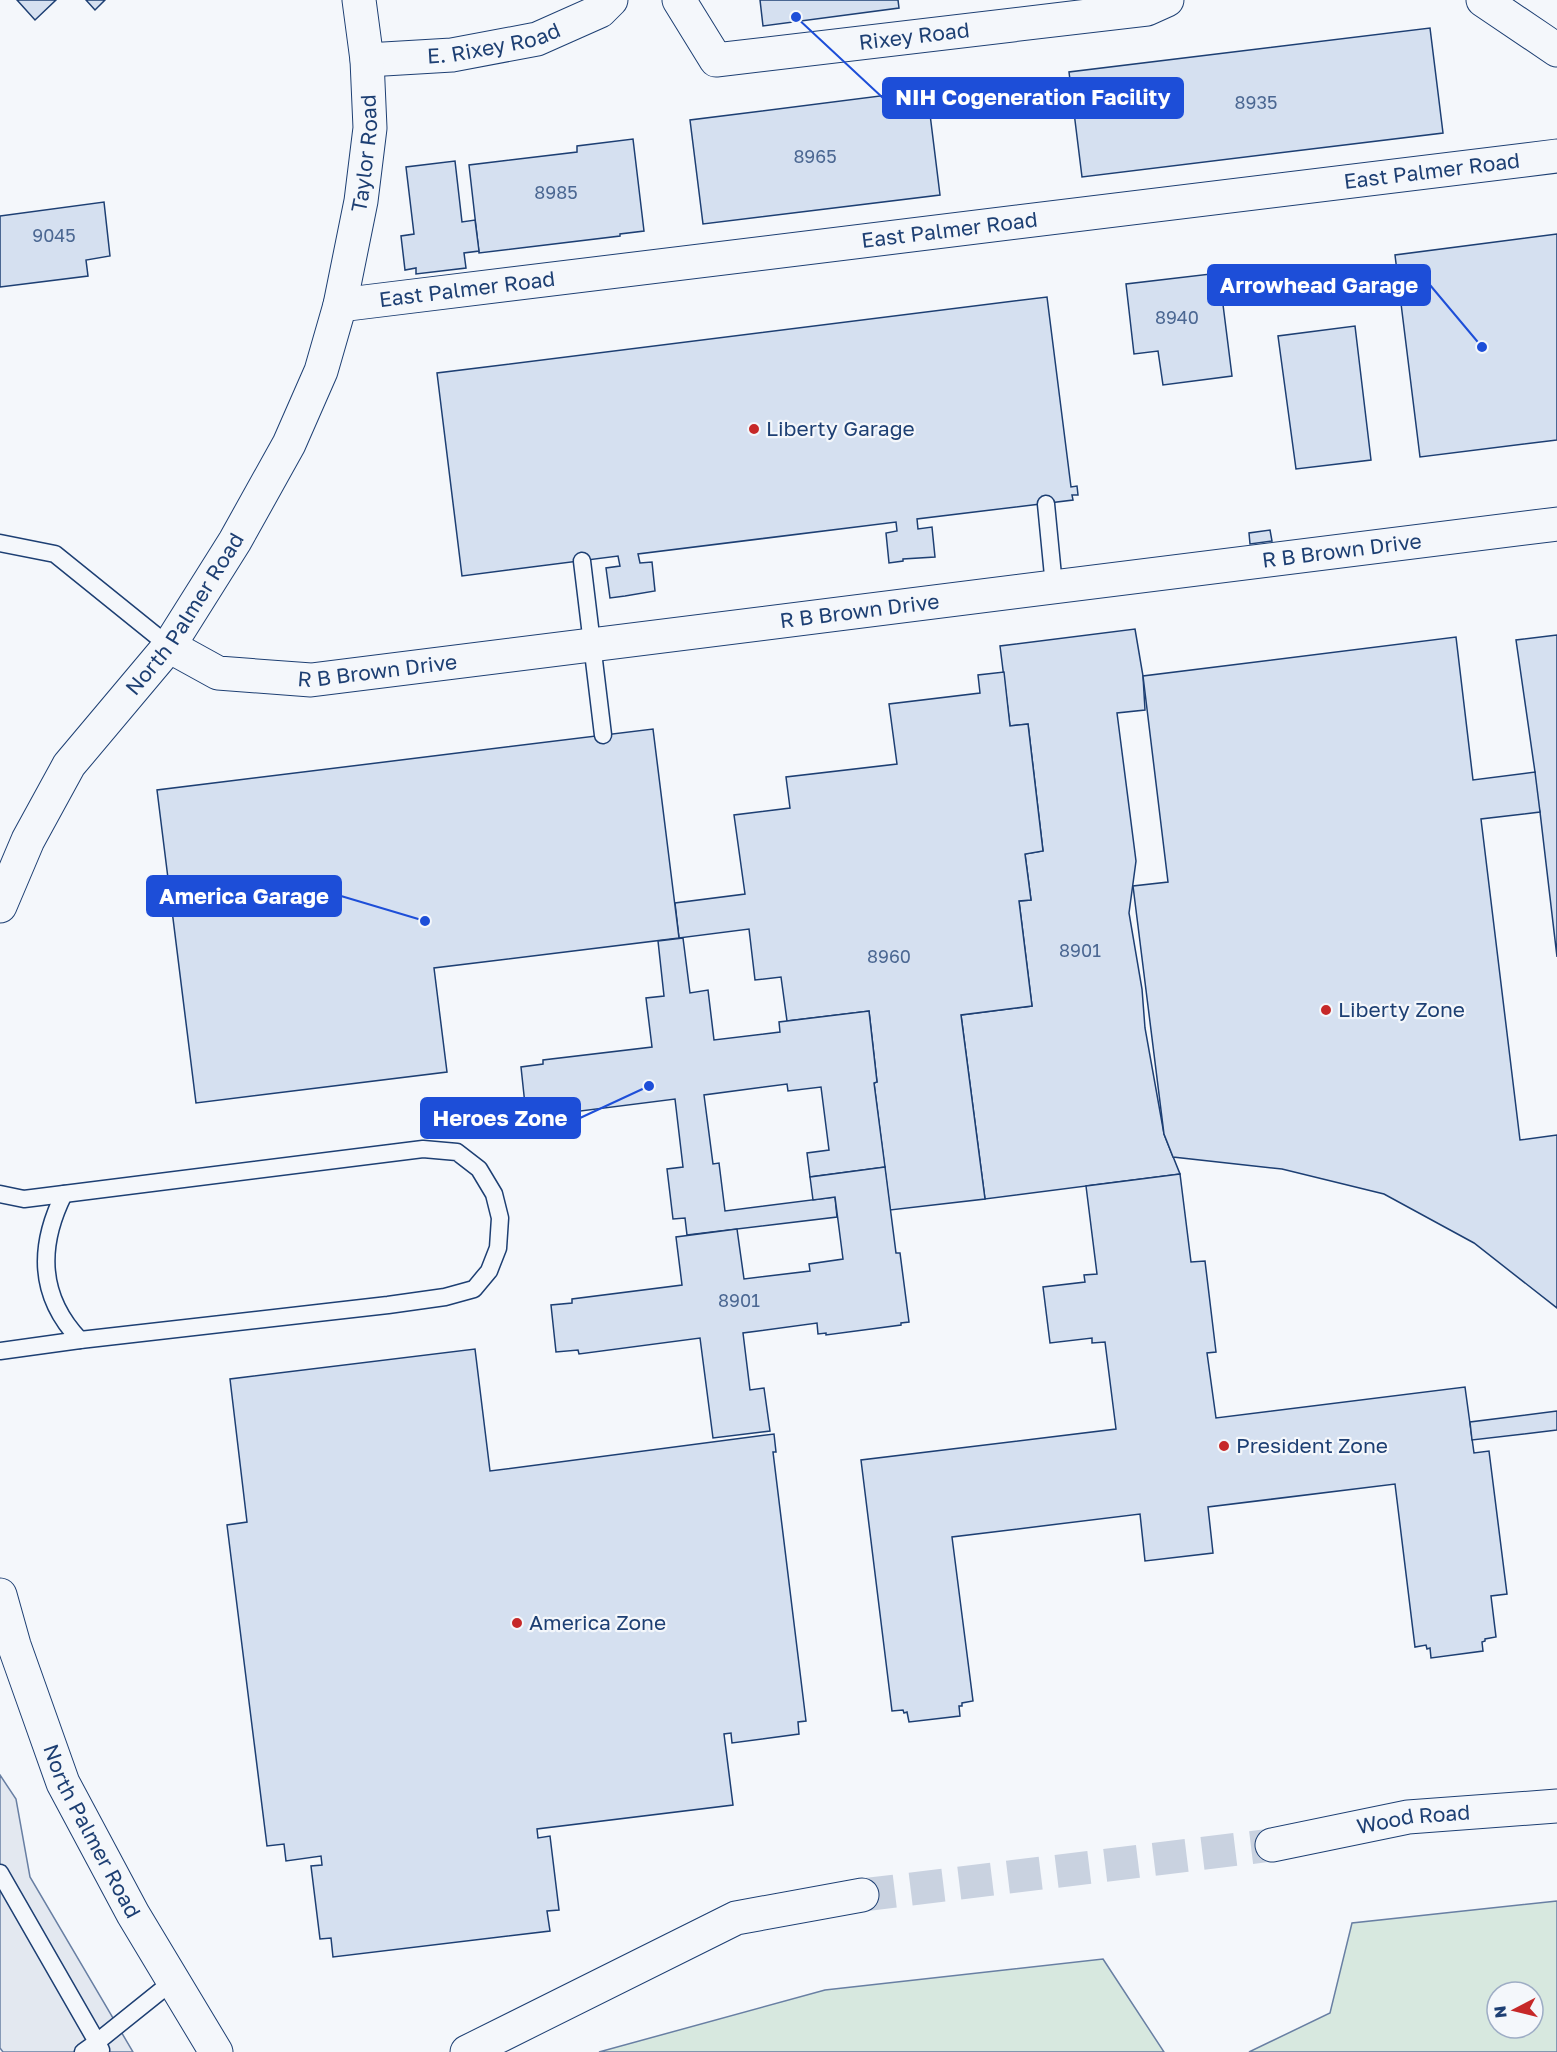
<svg xmlns="http://www.w3.org/2000/svg" width="1557" height="2052" font-family="'Golos Text',sans-serif">
  <style>
    .green { fill: #d7e8df; stroke: #687fa3; stroke-width: 1.5; fill-rule: evenodd }
    .parking { fill: #e3e8f0; stroke: #687fa3; stroke-width: 1.5 }
    .building { fill: #d5e0f0; stroke: #1d3f73; stroke-width: 1.5 }
    .lines { fill: none; stroke-linecap: round; stroke-linejoin: round }
    .street-tunnel { stroke: #c9d2e0; stroke-width: 33; stroke-dasharray: 33 16; stroke-linecap: butt }
    .lane-casing { stroke: #1d3f73; stroke-width: 19 }
    .street-casing { stroke: #1d3f73; stroke-width: 35 }
    .lane { stroke: #f4f7fb; stroke-width: 16 }
    .street { stroke: #f4f7fb; stroke-width: 33 }
    .poi-dot { fill: #c62828; stroke: #f4f7fb; stroke-width: 2 }
    .labels { text-anchor: middle; stroke-width: 4.5; stroke-linejoin: round; paint-order: stroke }
    .number-label { font-size: 18px; fill: #4b6792 }
    .street-label { font-size: 21px; fill: #1d3f73; stroke: #f4f7fb }
    .poi-label { font-size: 21px; fill: #1d3f73; stroke: #f4f7fb; text-anchor: start }
    .leader { fill: none; stroke: #1d4ed8; stroke-width: 2 }
    .callout-dot { fill: #1d4ed8; stroke: #f4f7fb; stroke-width: 2 }
    .callout { fill: #1d4ed8; stroke: #1d4ed8; stroke-width: 2 }
    .callout-label { font-size: 22px; text-anchor: middle; font-weight: bold; fill: #fff }
  </style>
  <rect width="100%" height="100%" fill="#f4f7fb"/>
  <!-- green -->
  <g class="green">
    <path d="M1557,1901v151h-308l81,-39 22,-90zM1497,1992h36v36h-36z"/>
    <polygon points="1103,1959 1164,2052 599,2052 825,1990"/>
  </g>
  <!-- parking -->
  <polygon class="parking" points="0,1775 16,1799 30,1877 133,2052 3,2052 0,2048"/>
  <!-- building -->
  <g class="building">
    <polygon points="17,0 56,0 35,20"/>
    <polygon points="86,0 105,0 95,10"/>
    <polygon points="760,0 898,0 899,8 763,26"/>
    <polygon points="1430,28 1443,133 1082,177 1069,72"/>
    <polygon points="927,90 940,195 703,224 690,120"/>
    <polygon points="633,139 644,231 620,234 620,236 479,253 469,165 577,152 577,146"/>
    <polygon points="455,161 462,222 475,220 479,251 464,253 466,268 416,274 416,268 405,270 401,236 414,234 406,167"/>
    <polygon points="104,202 110,256 86,260 88,276 0,287 0,216"/>
    <polygon points="1557,234 1557,440 1420,457 1395,255"/>
    <polygon points="1219,273 1232,376 1163,385 1158,351 1134,354 1126,284"/>
    <polygon points="1047,297 1071,487 1077,486 1078,495 1072,495 1073,500 917,519 918,529 932,527 935,557 903,559 903,561 889,563 886,533 897,531 896,522 638,554 640,563 652,562 655,591 625,596 610,598 606,568 620,566 618,556 462,576 437,373"/>
    <polygon points="1355,326 1371,460 1296,469 1278,336"/>
    <polygon points="1270,530 1272,541 1250,544 1249,533"/>
    <polygon points="1135,629 1143,676 1145,710 1117,713 1136,861 1129,913 1142,989 1145,1028 1164,1134 1180,1174 985,1199 961,1015 1032,1006 1019,901 1031,900 1025,854 1043,851 1028,724 1010,726 1000,646"/>
    <polygon points="1557,635 1557,957 1540,812 1535,794 1535,772 1516,640"/>
    <polygon points="1456,637 1473,780 1535,772 1540,812 1481,819 1520,1140 1557,1135 1557,1308 1474,1243 1384,1194 1282,1169 1173,1157 1164,1134 1133,886 1168,882 1143,676"/>
    <polygon points="1004,672 1010,726 1028,724 1043,851 1025,854 1031,900 1019,901 1032,1006 961,1015 985,1199 890,1210 874,1083 877,1082 869,1011 787,1021 781,977 755,980 749,929 679,938 675,903 745,894 734,815 790,808 786,777 897,764 889,704 980,693 978,675"/>
    <polygon points="653,729 679,938 434,968 447,1072 196,1103 157,790"/>
    <polygon points="683,938 690,993 708,990 714,1040 780,1032 779,1022 869,1011 877,1082 874,1083 885,1167 810,1177 807,1153 829,1150 821,1087 788,1091 787,1084 704,1095 713,1164 719,1163 725,1211 835,1197 837,1217 687,1235 685,1218 673,1219 667,1169 683,1167 675,1099 549,1115 548,1111 526,1114 521,1067 543,1064 543,1060 652,1047 646,998 664,996 658,941"/>
    <polygon points="885,1167 896,1253 900,1253 909,1322 901,1323 901,1325 826,1335 826,1333 818,1334 817,1323 743,1333 750,1390 764,1388 770,1431 713,1438 700,1338 579,1354 578,1350 556,1352 551,1305 572,1303 572,1299 682,1285 676,1237 737,1229 744,1279 810,1271 809,1264 843,1259 835,1197 813,1200 810,1177"/>
    <polygon points="1180,1174 1191,1262 1205,1261 1216,1352 1207,1353 1216,1418 1465,1387 1474,1453 1489,1451 1507,1594 1491,1596 1496,1637 1485,1639 1485,1641 1482,1642 1483,1651 1431,1658 1430,1648 1427,1649 1426,1645 1415,1647 1395,1484 1208,1507 1213,1553 1145,1561 1140,1514 952,1537 973,1701 962,1703 962,1706 959,1706 960,1716 909,1722 907,1712 904,1713 903,1710 892,1711 861,1460 1116,1429 1105,1342 1092,1343 1092,1338 1050,1343 1043,1287 1085,1282 1084,1275 1097,1274 1086,1186"/>
    <polygon points="475,1349 490,1471 774,1434 776,1452 773,1452 806,1721 798,1722 799,1734 732,1743 731,1733 724,1734 733,1805 537,1829 538,1838 550,1836 559,1910 547,1911 550,1931 333,1957 331,1938 320,1939 311,1866 322,1865 321,1856 286,1861 284,1844 267,1846 227,1525 247,1522 230,1379"/>
    <polygon points="1557,1411 1557,1430 1472,1440 1470,1422"/>
  </g>
  <g class="lines">
    <!-- street-tunnel -->
    <polyline class="street-tunnel" points="862,1895 1272,1845"/>
    <defs>
      <g id="lane">
        <polyline points="1046,504 1054,586"/>
        <polyline points="0,543 55,554 169,646"/>
        <polyline points="582,561 603,735"/>
        <polyline points="0,1194 24,1199 423,1149 457,1152 479,1169 494,1194 500,1218 498,1248 489,1271 474,1289 445,1297 388,1305 80,1340 0,1351"/>
        <path d="M64,1194c-26,52 -26,102 16,146"/>
        <polyline points="0,1873 97,2042 83,2052"/>
        <polyline points="101,2050 97,2042 173,1981"/>
      </g>
      <g id="street">
        <path id="s1" d="M679,0l37,60 431,-51 20,-9"/>
        <polyline points="1483,0 1557,50"/>
        <path id="s2" d="M367,60l85,-5 85,-16 63,-28 11,-11"/>
        <path id="s3" d="M340,305l1217,-149"/>
        <path id="s4" d="M169,646l49,27 93,7 1246,-156"/>
        <path id="s5" d="M0,906l28,-66 41,-75 100,-119 66,-105 54,-97 32,-73 19,-66 21,-104 9,-73 -3,-68 -8,-60"/>
        <path id="s6" d="M0,1595l14,50 49,138 70,131 83,138"/>
        <path id="s7" d="M1272,1845l136,-28 149,-11"/>
        <polyline points="467,2052 736,1918 862,1895"/>
      </g>
    </defs>
    <!-- lane casing -->
    <use href="#lane" class="lane-casing"/>
    <!-- street casing -->
    <use href="#street" class="street-casing"/>
    <!-- lane -->
    <use href="#lane" class="lane"/>
    <!-- street -->
    <use href="#street" class="street"/>
  </g>
  <!-- markers -->
  <g class="poi-dot">
    <circle cx="754" cy="429" r="6"/>
    <circle cx="1326" cy="1010" r="6"/>
    <circle cx="1224" cy="1446" r="6"/>
    <circle cx="517" cy="1623" r="6"/>
  </g>
  <g class="labels">
    <!-- number labels -->
    <g class="number-label">
      <text x="1256" y="109">8935</text>
      <text x="815" y="163">8965</text>
      <text x="556" y="199">8985</text>
      <text x="54" y="242">9045</text>
      <text x="1177" y="324">8940</text>
      <text x="1080" y="957">8901</text>
      <text x="889" y="963">8960</text>
      <text x="739" y="1307">8901</text>
    </g>
    <!-- street labels -->
    <g class="street-label">
      <text dy="7" stroke="none"><textPath href="#s1" startOffset="270">Rixey Road</textPath></text>
      <text dy="7" stroke="none"><textPath href="#s2" startOffset="128">E. Rixey Road</textPath></text>
      <text dy="7" stroke="none"><textPath href="#s5" startOffset="850">Taylor Road</textPath></text>
      <text dy="7" stroke="none"><textPath href="#s3" startOffset="1100">East Palmer Road</textPath></text>
      <text dy="7" stroke="none"><textPath href="#s3" startOffset="614">East Palmer Road</textPath></text>
      <text dy="7" stroke="none"><textPath href="#s3" startOffset="128">East Palmer Road</textPath></text>
      <text dy="7" stroke="none"><textPath href="#s4" startOffset="1188">R B Brown Drive</textPath></text>
      <text dy="7" stroke="none"><textPath href="#s4" startOffset="702">R B Brown Drive</textPath></text>
      <text dy="7" stroke="none"><textPath href="#s5" startOffset="348">North Palmer Road</textPath></text>
      <text dy="7" stroke="none"><textPath href="#s4" startOffset="216">R B Brown Drive</textPath></text>
      <text dy="7" stroke="none"><textPath href="#s7" startOffset="144">Wood Road</textPath></text>
      <text dy="7" stroke="none"><textPath href="#s6" startOffset="254">North Palmer Road</textPath></text>
    </g>
    <!-- poi labels -->
    <g class="poi-label">
      <text x="766" y="436">Liberty Garage</text>
      <text x="1338" y="1017">Liberty Zone</text>
      <text x="1236" y="1453">President Zone</text>
      <text x="529" y="1630">America Zone</text>
    </g>
  </g>
  <!-- callouts -->
  <path class="leader" d="M796 17L883 98M1482 347L1430 285M425 921L341 896M649 1086L580 1118"/>
  <g class="callout-dot">
    <circle cx="796" cy="17" r="6"/>
    <circle cx="1482" cy="347" r="6"/>
    <circle cx="425" cy="921" r="6"/>
    <circle cx="649" cy="1086" r="6"/>
  </g>
  <g class="callout">
    <rect x="883" y="78" width="300" height="40" rx="6"/>
    <rect x="1208" y="265" width="222" height="40" rx="6"/>
    <rect x="147" y="876" width="194" height="40" rx="6"/>
    <rect x="421" y="1098" width="159" height="40" rx="6"/>
  </g>
  <g class="callout-label">
    <text x="1033" y="105">NIH Cogeneration Facility</text>
    <text x="1319" y="293">Arrowhead Garage</text>
    <text x="244" y="904">America Garage</text>
    <text x="500" y="1126">Heroes Zone</text>
  </g>
  <!-- north arrow -->
  <g transform="translate(1515 2010) rotate(263)"><circle r="28" fill="#f4f7fb" stroke="#9eadc5" stroke-width="1.5"/>
  <path d="M0-4.5L10 22L0 15L-10 22Z" fill="#c62828"/>
  <text y="-9" font-size="16" font-weight="bold" text-anchor="middle" fill="#1d3f73">N</text>
  </g>
</svg>
